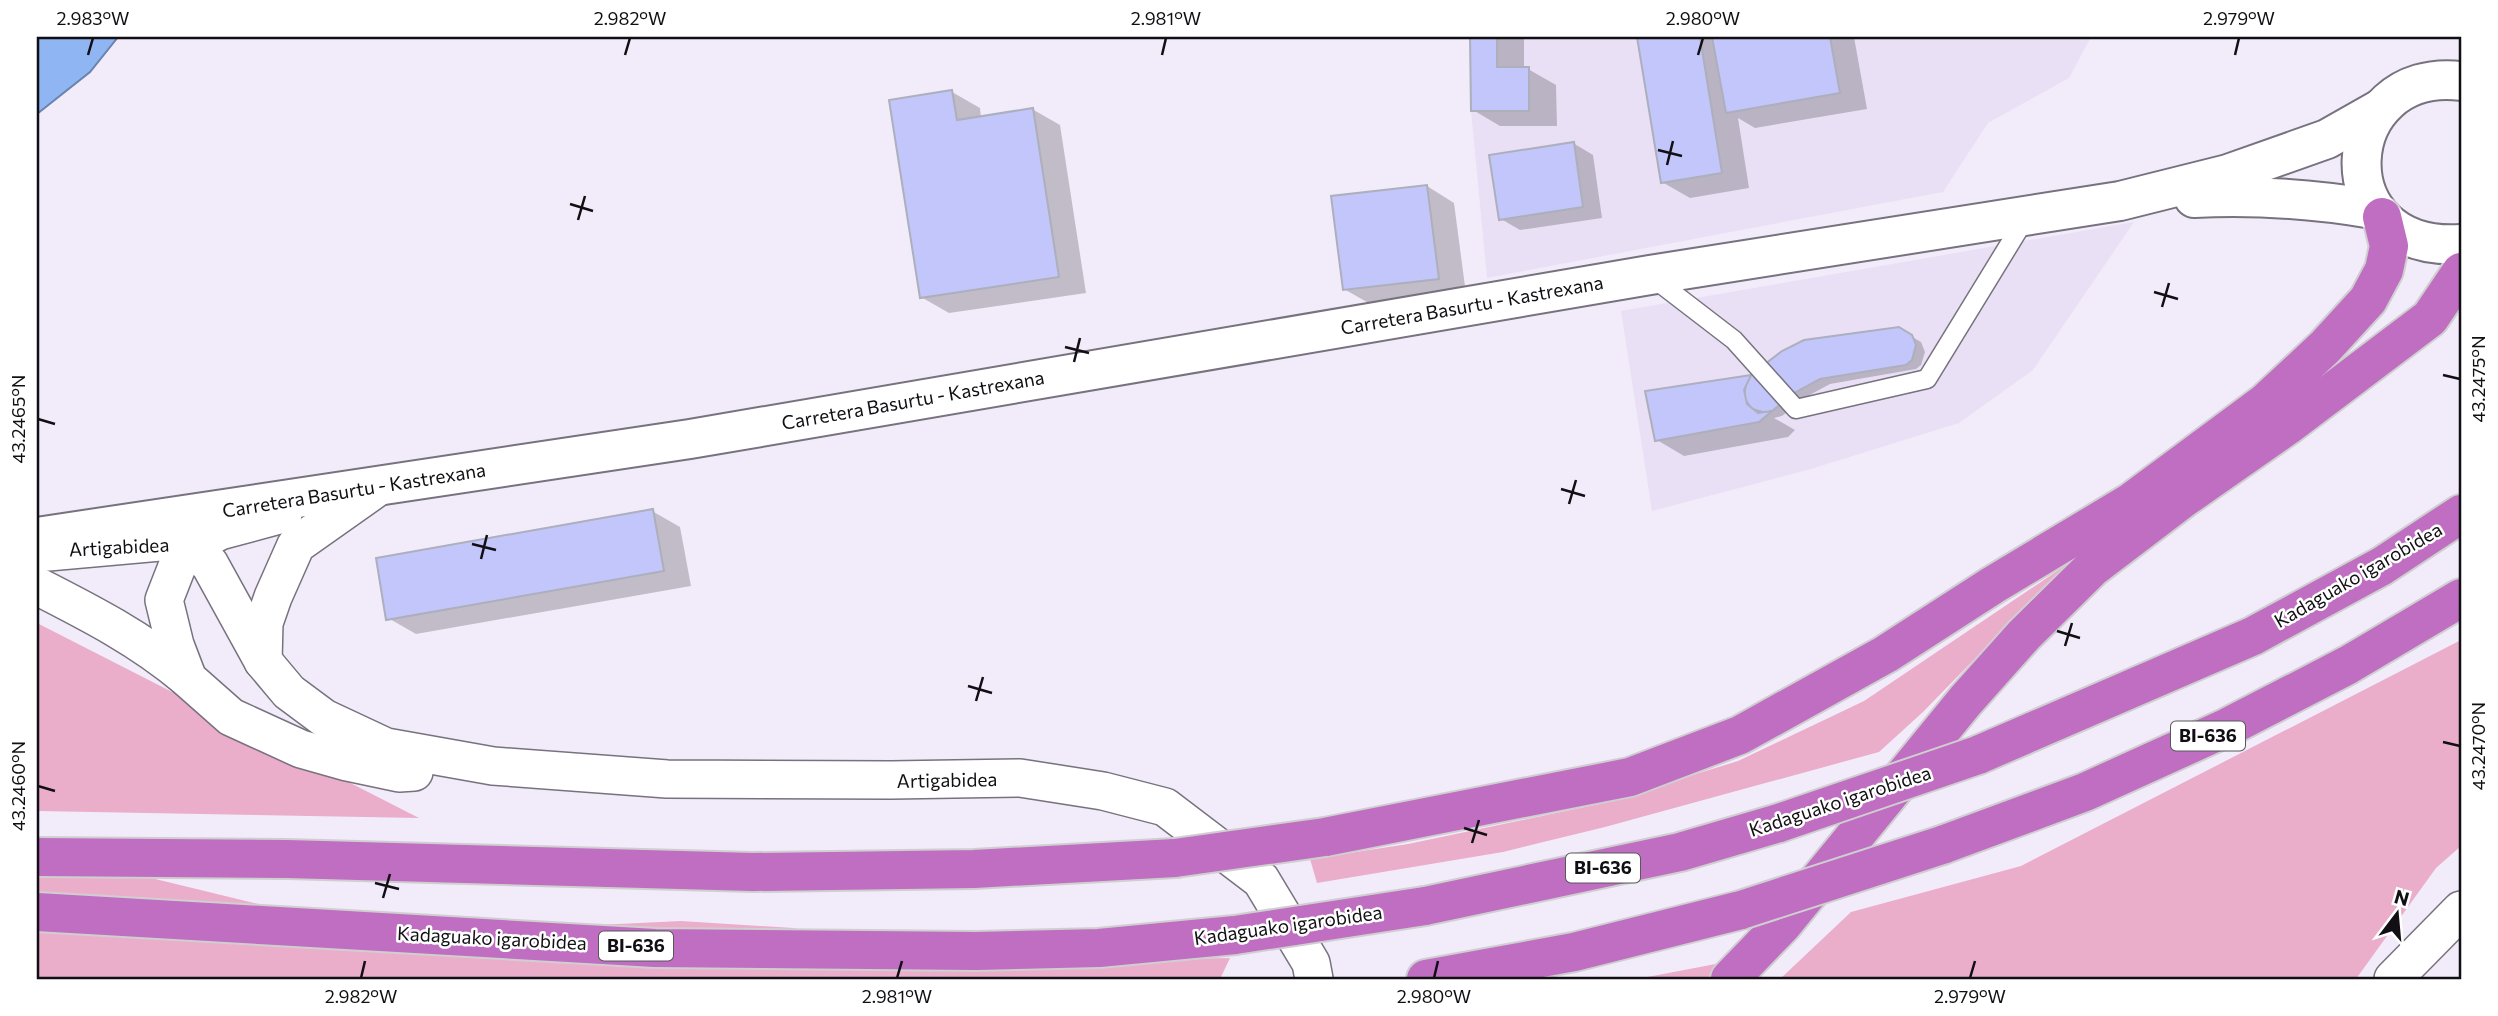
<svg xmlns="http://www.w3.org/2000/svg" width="2498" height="1016" font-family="Commissioner,sans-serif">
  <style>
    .built { fill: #e9e0f5 }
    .green { fill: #eaaecb }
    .water { fill: #8fb5f2; stroke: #6983af; stroke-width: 2 }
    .shadow { fill: #0003 }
    .building { fill: #c2c6fa; stroke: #adafbc; stroke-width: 2 }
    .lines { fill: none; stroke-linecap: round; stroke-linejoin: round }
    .service-casing { stroke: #77727e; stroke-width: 21 }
    .minor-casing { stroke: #77727e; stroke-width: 40 }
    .tertiary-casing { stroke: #77727e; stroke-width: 42 }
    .motorway-casing { stroke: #cfcfd0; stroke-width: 42 }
    .service { stroke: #fff; stroke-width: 18 }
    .minor { stroke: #fff; stroke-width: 37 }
    .tertiary { stroke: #fff; stroke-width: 38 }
    .motorway { stroke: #bf6ec1; stroke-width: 38 }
    .motorway-bridge-casing { stroke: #cfcfd0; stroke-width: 42; stroke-linecap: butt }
    .motorway-bridge { stroke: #bf6ec1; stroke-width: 38 }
    .ticks { fill: none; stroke: #110f13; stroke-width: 2.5 }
    .labels { text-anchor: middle; stroke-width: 5; stroke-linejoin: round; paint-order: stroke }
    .shield { fill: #fff; stroke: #58575a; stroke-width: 2 }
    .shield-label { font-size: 18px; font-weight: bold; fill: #110f13 }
    .street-label { font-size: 19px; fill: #110f13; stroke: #fff }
    .neatline { fill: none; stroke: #110f13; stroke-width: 2.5 }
    .ticks-label { font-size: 18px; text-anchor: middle; fill: #110f13 }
  </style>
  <rect width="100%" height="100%" fill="#f2ecfa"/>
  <!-- built -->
  <g class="built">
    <polygon points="1470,37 2091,37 2069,78 1988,123 1943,192 1487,278 1471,111"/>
    <polygon points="2134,222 2033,370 1959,423 1811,469 1652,511 1621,311"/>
  </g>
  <!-- green -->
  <g class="green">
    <polygon points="2066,565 1923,712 1879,752 1605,827 1503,852 1317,883 1310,859 1408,844 1599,804 1738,761 1864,701"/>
    <polygon points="37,623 419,818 37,811"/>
    <polygon points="2461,640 2461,846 2436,868 2356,979 1780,979 1851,912 2021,866"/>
    <polygon points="37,838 106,867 385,935 681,921 793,928 978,962 1230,958 1220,979 37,979"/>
    <polygon points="1726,962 1706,979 1637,979"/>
  </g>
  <!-- water -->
  <polygon class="water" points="37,37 118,37 90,72 37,114"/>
  <!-- shadow -->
  <g class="shadow">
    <polygon points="1472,37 1524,37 1524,69 1528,69 1556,85 1557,126 1500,126 1473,110"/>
    <polygon points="1638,37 1854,37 1867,109 1755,128 1738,118 1749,188 1690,198 1662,182"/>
    <polygon points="952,92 980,108 981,118 1032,109 1060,125 1086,293 949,313 921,297"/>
    <polygon points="1573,143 1593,155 1602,218 1520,230 1501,219"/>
    <polygon points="1427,186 1454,203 1466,294 1372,305 1344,289"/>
    <polygon points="1899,329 1921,342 1925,352 1921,365 1916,369 1830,384 1806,397 1782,416 1774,418 1795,430 1788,437 1684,456 1657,440 1752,377"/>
    <polygon points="652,511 680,527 691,586 416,634 388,618"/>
  </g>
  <!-- building -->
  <g class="building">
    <polygon points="1470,37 1497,37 1497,67 1529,67 1529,111 1471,111"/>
    <polygon points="1637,37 1700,37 1722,173 1661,183"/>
    <polygon points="1712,37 1830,37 1840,93 1726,113"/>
    <polygon points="952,90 957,120 1033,108 1059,277 920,298 889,100"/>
    <polygon points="1574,142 1583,207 1499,220 1489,155"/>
    <polygon points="1427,185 1439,279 1343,290 1331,196"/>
    <polygon points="1899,327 1912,335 1916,345 1912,360 1906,365 1820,379 1796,392 1772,411 1766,413 1752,409 1744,398 1746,383 1751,375 1782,351 1804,340"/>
    <polygon points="1751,375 1744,390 1747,404 1758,413 1772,411 1759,422 1655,441 1645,391"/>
    <polygon points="653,509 664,571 386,620 376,558"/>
  </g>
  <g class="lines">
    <defs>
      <polyline id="service" points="1652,277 1734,340 1796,409 1927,379 2025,219"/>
      <g id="minor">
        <polyline points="283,514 220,531 200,541 180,559 164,600 175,645 188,679 231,717 301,749 347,762 399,773 414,772"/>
        <polyline points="48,552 160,542 180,544 209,563 263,661 289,692 324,718 386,747 493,766 667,779 891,780 1020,778 1103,791 1165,807 1261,880 1311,963 1314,979"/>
        <path d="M37,586c53,27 104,53 150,92"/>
        <polyline points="263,661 264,623 273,597 296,545 378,487"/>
        <polyline points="2393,979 2461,910"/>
      </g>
      <g id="tertiary">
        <path d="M2461,81c-126,-15 -139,172 0,163"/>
        <path d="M2194,198c60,-3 120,1 179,11"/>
        <polyline points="37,537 690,439 1650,275 2120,201 2228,174 2327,139 2380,109"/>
      </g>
      <g id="motorway">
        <polyline points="1978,755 2253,636 2382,566 2461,514"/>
        <polyline points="1325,837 1630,777 1740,735 1886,654 1993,585 2131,502 2266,402 2325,347 2368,300 2384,270 2389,246 2382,217"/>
        <polyline points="1942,845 2085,792 2228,727 2348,665 2461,598"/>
        <polyline points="37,857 287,859 753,872 974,869 1175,858"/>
        <polyline points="1425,906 1680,852 1779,823"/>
        <polyline points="37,912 655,948 976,951 1099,948 1235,935"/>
        <polyline points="1426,979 1574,952 1741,910"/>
        <polyline points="1730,979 1783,924 1966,700 2024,635 2092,568 2184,498 2287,426 2430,318 2461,272"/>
      </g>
    </defs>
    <!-- service casing -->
    <use href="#service" class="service-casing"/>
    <!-- minor casing -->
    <use href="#minor" class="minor-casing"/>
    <!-- tertiary casing -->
    <use href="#tertiary" class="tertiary-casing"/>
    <!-- motorway casing -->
    <use href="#motorway" class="motorway-casing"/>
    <!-- service -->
    <use href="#service" class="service"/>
    <!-- minor -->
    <use href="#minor" class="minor"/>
    <!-- tertiary -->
    <use href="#tertiary" class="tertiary"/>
    <!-- motorway -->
    <use href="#motorway" class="motorway"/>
    <defs>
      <g id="motorway-bridge">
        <polyline points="1779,823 1978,755"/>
        <polyline points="1175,858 1325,837"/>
        <polyline points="1741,910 1942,845"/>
        <polyline points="1235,935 1425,906"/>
      </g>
    </defs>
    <!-- motorway-bridge casing -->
    <use href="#motorway-bridge" class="motorway-bridge-casing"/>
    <!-- motorway-bridge -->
    <use href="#motorway-bridge" class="motorway-bridge"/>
  </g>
  <!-- ticks -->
  <path class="ticks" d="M88,55l5,-17M625,55l5,-17M1162,55l4,-17M1698,55l5,-17M2235,55l4,-17M1658,150l24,6M1667,165l6,-24M570,204l23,7M578,220l7,-24M2154,292l24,7M2162,307l7,-24M1065,347l24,6M1074,362l6,-24M2443,375l17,4M38,419l17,5M1561,489l24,7M1569,504l7,-24M472,544l24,6M481,559l6,-24M2057,631l23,7M2065,646l7,-23M968,686l24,7M976,701l7,-24M2443,742l17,4M38,786l17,5M1464,828l23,7M1472,843l7,-23M375,883l24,6M383,898l7,-24M361,978l4,-17M897,978l5,-17M1434,978l4,-17M1970,978l5,-17"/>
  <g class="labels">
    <!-- shield labels -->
    <g class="shield">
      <rect x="2171" y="721.5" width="74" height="29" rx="5"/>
      <rect x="1566" y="853.5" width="74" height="29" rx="5"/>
      <rect x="599" y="931.5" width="74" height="29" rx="5"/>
    </g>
    <g class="shield-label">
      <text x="2208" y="742">BI-636</text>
      <text x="1603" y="874">BI-636</text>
      <text x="636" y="952">BI-636</text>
    </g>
    <!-- street labels -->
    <g class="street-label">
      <text transform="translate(1472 305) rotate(-10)" y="7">Carretera Basurtu - Kastrexana</text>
      <text transform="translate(913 400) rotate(-10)" y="7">Carretera Basurtu - Kastrexana</text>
      <text transform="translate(354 490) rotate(-9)" y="7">Carretera Basurtu - Kastrexana</text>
      <text transform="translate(119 547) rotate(-3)" y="7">Artigabidea</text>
      <text transform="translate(2358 575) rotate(-30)" y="7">Kadaguako igarobidea</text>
      <text transform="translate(947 780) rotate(-1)" y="7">Artigabidea</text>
      <text transform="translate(1840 801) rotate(-18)" y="7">Kadaguako igarobidea</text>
      <text transform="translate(1288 925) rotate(-8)" y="7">Kadaguako igarobidea</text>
      <text transform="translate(492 938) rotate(3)" y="7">Kadaguako igarobidea</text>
    </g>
  </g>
  <!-- border -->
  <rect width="2498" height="1016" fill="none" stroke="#ffffff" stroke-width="77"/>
  <!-- north arrow -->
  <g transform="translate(2397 914) rotate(16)" stroke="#ffffff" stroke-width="5" paint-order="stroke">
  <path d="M0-5L12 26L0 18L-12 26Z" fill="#110f13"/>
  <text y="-10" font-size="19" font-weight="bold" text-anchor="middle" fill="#110f13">N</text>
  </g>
  <rect x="38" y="38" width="2422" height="940" class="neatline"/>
  <g class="ticks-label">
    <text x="93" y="25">2.983°W</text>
    <text x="630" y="25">2.982°W</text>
    <text x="1166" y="25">2.981°W</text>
    <text x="1703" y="25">2.980°W</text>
    <text x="2239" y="25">2.979°W</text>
    <text transform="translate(2479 379) rotate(-90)" y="6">43.2475°N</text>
    <text transform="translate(19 419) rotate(-90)" y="6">43.2465°N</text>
    <text transform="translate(2479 746) rotate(-90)" y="6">43.2470°N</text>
    <text transform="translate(19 786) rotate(-90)" y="6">43.2460°N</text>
    <text x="361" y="1003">2.982°W</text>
    <text x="897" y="1003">2.981°W</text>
    <text x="1434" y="1003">2.980°W</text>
    <text x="1970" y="1003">2.979°W</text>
  </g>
</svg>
